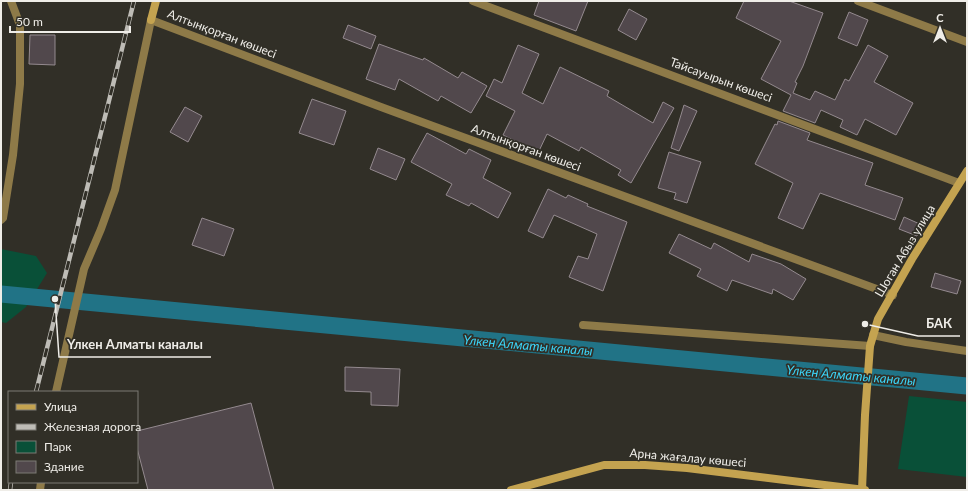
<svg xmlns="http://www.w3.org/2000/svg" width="968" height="491" font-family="Lato,sans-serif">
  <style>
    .green { fill: #095038 }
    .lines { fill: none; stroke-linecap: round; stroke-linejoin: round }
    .canal { stroke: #217386; stroke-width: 17 }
    .building { fill: #51484c; stroke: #948a8f }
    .street { stroke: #8e7a48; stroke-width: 8 }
    .secondary { stroke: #c4a350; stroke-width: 8 }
    .rail-casing { stroke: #bebcb6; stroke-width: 4.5 }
    .rail { stroke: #312f27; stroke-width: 3; stroke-dasharray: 9; stroke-linecap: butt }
    .labels { text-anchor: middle; stroke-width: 3.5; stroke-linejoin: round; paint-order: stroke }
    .street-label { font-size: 12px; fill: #efede8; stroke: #312f27 }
    .water-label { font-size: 13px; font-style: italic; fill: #3bd4f7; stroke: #312f27 }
    .leader { fill: none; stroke: #efede8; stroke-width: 1.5 }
    .callout-dot { fill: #efede8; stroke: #312f27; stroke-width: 1.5 }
    .callout-label { font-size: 13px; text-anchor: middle; font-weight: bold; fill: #efede8; stroke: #312f27; stroke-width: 3.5; stroke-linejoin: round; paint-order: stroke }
  </style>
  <rect width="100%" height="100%" fill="#312f27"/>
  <!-- green -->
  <g class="green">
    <polygon points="1,249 36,256 47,273 26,307 6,323 1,322"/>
    <polygon points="909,396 967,402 967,477 898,469"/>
  </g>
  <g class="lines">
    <!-- canal -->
    <polyline class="canal" points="1,294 967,386"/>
  </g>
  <!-- building -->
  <g class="building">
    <polygon points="539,1 588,1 576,31 534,15"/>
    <polygon points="744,1 789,1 823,13 803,66 795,82 797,83 793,93 810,100 815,91 835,100 845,79 849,81 868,45 888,56 874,82 913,103 896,135 865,119 857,135 840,127 843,120 821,110 815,123 783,111 791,95 761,79 781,41 736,18"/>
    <polygon points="629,9 647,19 636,40 618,30"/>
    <polygon points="849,12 868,20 857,46 838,38"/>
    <polygon points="348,25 376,36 371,49 343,38"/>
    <polygon points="30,35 55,35 55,65 29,64"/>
    <polygon points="379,44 423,60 424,58 458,78 462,72 487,86 471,113 441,96 438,101 399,79 395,90 366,79"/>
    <polygon points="518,45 539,54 522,93 543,104 560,67 609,91 607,96 653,123 663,102 674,108 631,183 618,175 621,170 581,147 579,151 547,134 538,153 503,135 515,111 486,96 494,79 502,83"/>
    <polygon points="312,99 346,111 334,145 299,133"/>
    <polygon points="684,105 697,111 679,151 671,148"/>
    <polygon points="185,107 202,116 188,142 170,132"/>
    <polygon points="778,121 810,133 807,140 873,163 865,185 903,198 895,220 820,193 803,229 778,218 793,183 755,164 775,124 777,125"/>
    <polygon points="427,133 466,154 469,149 491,160 483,178 511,193 498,218 471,203 469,206 446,195 452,184 411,162"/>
    <polygon points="378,148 405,159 396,180 370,169"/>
    <polygon points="669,152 701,162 687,203 674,199 676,193 658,188"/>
    <polygon points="548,189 566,198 568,195 588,204 587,206 627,222 603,291 569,277 578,256 588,259 597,234 554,215 543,238 528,231"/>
    <polygon points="904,217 922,225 917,236 899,229"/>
    <polygon points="202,218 234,229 224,256 192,245"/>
    <polygon points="679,234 711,249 714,243 749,262 752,254 781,264 806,279 793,300 773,289 772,294 732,280 727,291 697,276 701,269 669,253"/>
    <polygon points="935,273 961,281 957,294 931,287"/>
    <polygon points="345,367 400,369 398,406 371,405 371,392 345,391"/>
    <polygon points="251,403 274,490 148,490 137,448 137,431"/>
  </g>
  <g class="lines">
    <!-- street -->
    <g class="street">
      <polyline points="473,1 959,183"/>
      <polyline points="858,1 967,42"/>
      <polyline points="1,220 3,218 13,155 20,84 20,25 11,1"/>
      <polyline points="583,325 870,346"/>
      <polyline points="873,335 906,342 967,351"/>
      <polyline points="56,392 84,269 101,229 115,190 151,20 381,107 893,295"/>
      <polyline points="40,490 41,482"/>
    </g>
    <!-- secondary -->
    <g class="secondary">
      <polyline points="151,20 156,1"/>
      <polyline points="511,490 604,465 645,465 687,468 865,490"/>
      <polyline points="862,490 865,415 870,346 878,319 912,259 967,171"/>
    </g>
    <defs>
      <g id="rail">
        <polyline points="36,392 134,1"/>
        <polyline points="10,490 11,482"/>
      </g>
    </defs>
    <!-- rail casing -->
    <use href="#rail" class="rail-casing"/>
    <!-- rail -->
    <use href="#rail" class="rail"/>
  </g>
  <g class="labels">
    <!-- street labels -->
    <g class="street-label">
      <text transform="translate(222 34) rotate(21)" y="4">Алтынқорған көшесі</text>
      <text transform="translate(721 80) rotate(20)" y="4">Тайсауырын көшесі</text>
      <text transform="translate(526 148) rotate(20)" y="4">Алтынқорған көшесі</text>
      <text transform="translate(905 251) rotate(-59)" y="4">Шоган Абыз улица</text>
      <text transform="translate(688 458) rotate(5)" y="4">Арна жағалау көшесі</text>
    </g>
    <!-- water labels -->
    <g class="water-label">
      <text transform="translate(528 345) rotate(5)" y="5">Үлкен Алматы каналы</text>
      <text transform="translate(851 375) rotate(5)" y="5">Үлкен Алматы каналы</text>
    </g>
  </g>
  <!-- callouts -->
  <path class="leader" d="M865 324L918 336H960M55 299L59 357H211"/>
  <g class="callout-dot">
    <circle cx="865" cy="324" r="4"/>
    <circle cx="55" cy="299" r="4"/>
  </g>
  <g class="callout-label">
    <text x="939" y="328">БАК</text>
    <text x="135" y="349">Үлкен Алматы каналы</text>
  </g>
  <!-- border -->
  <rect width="968" height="491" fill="none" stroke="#efede8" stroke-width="4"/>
  <!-- legend -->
  <rect x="8" y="391" width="130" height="92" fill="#312f27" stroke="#7d7b74"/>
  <rect x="16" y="404" width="20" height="6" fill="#c4a350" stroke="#7d7b74"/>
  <text x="44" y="411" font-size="12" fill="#efede8">Улица</text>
  <rect x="16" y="424" width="20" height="6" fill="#bebcb6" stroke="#7d7b74"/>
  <text x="44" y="431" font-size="12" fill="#efede8">Железная дорога</text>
  <rect x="16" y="441" width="20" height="12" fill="#095038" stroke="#7d7b74"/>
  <text x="44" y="451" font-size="12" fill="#efede8">Парк</text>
  <rect x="16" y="461" width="20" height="12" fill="#51484c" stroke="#7d7b74"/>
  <text x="44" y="471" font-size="12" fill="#efede8">Здание</text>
  <!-- north arrow -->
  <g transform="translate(940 28)" stroke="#312f27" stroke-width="3" paint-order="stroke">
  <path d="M0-3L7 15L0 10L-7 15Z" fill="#efede8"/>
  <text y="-6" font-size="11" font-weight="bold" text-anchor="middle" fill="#efede8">С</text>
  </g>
  <!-- scale -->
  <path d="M10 26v6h120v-6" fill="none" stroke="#efede8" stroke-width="2"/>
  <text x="16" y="26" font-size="12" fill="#efede8" stroke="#312f27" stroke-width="3" paint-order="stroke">50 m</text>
</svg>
